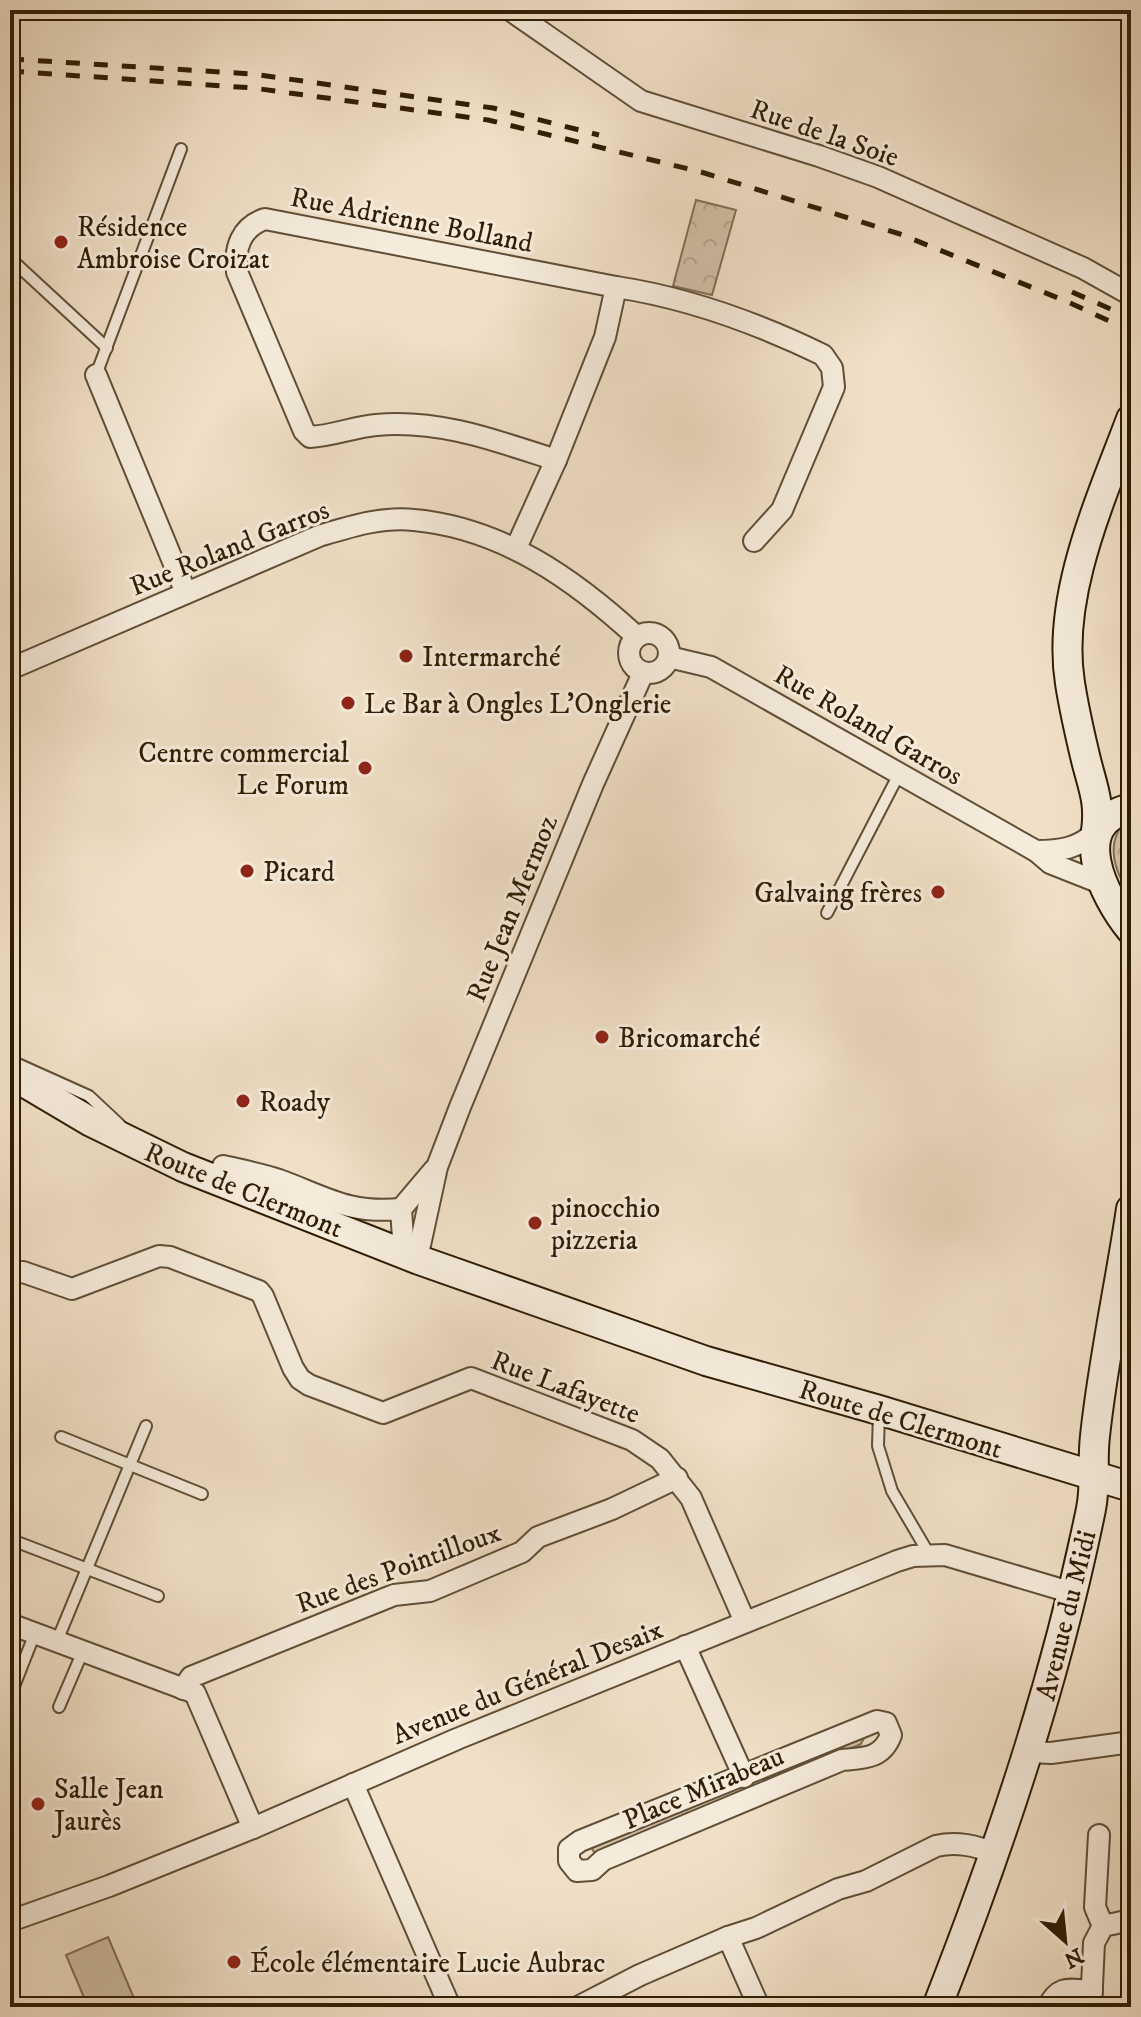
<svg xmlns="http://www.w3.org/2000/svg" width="1141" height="2017" font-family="'IM FELL DW Pica',serif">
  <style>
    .grass { fill: url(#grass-tufts); stroke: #806e55; stroke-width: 2 }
    .park { fill: url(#park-crowns); stroke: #806e55; stroke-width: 2 }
    .pitch { fill: #cfbfa6; stroke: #806e55; stroke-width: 2 }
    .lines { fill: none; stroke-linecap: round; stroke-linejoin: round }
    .lane-casing { stroke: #604e35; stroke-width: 14 }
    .street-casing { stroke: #604e35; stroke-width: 24 }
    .secondary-casing { stroke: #301e04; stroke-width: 32 }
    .lane { stroke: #f5ebdb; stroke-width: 10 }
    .street { stroke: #f5ebdb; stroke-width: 20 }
    .secondary { stroke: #f5ebdb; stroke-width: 28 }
    .rail { stroke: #301e04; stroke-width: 5; stroke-dasharray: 14 14; stroke-linecap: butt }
    .poi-dot { fill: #8f2418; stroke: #f5ebdb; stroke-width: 3 }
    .labels { text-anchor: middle; stroke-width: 6; stroke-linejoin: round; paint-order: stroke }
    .street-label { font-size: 28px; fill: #301e04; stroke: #f5ebdb }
    .poi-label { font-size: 28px; fill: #301e04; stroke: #f5ebdb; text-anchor: start }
  </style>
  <defs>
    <pattern id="grass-tufts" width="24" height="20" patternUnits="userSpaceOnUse" patternTransform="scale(2)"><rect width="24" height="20" fill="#cfbfa6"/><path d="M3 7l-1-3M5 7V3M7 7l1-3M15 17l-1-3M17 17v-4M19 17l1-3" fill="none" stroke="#b2a48d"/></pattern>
    <pattern id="park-crowns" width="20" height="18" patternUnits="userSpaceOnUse" patternTransform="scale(2)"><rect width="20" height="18" fill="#cfbfa6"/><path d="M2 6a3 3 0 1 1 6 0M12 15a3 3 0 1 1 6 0" fill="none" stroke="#b2a48d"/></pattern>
  </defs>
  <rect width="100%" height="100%" fill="#f0e0c7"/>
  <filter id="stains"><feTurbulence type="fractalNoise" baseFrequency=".0025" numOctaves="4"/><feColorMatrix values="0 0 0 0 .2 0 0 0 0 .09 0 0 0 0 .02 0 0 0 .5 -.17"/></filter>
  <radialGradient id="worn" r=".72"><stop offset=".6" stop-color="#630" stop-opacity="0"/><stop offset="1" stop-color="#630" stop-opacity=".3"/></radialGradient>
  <!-- grass -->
  <g class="grass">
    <path d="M1131,823v75c-12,-20 -25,-46 -12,-68z"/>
    <polygon points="865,1736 861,1744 596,1855 592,1849 594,1845"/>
  </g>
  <!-- park -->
  <polygon class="park" points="696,200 736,210 712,295 673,286"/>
  <!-- pitch -->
  <polygon class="pitch" points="108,1937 136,2003 126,2007 88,2007 66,1955"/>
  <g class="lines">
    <defs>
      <g id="lane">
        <polyline points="10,262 14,262 107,348"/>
        <polyline points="96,375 181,149"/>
        <polyline points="827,913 899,774"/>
        <polyline points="11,1061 89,1096 120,1125"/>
        <polyline points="879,1413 878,1446 892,1491 929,1554"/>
        <polyline points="61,1437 202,1494"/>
        <polyline points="17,1542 158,1596"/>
        <polyline points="57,1641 146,1426"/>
        <polyline points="13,1689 35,1633"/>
        <polyline points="59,1707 83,1651"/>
      </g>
      <g id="street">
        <polyline points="510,10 641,101 819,156 878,177 1083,268 1131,295"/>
        <polyline points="96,375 186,593"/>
        <path d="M556,460c-59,-19 -117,-41 -180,-35 -22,2 -44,11 -66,12l-6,-6 -67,-159c-3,-24 4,-45 28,-53l351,68"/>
        <path d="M516,548l40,-88 49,-123 11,-50c73,11 141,36 207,68l9,13 2,19 -52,123 -28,31"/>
        <circle cx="649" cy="653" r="20"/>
        <polyline points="669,657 711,667 1036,851 1050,863 1103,884"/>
        <path d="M10,669l309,-133c30,-9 64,-20 95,-16 88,8 160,59 223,117"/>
        <path d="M1036,851c23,0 43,-2 60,-20"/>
        <path d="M223,1166c18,4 38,8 56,14 47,17 69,34 122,29"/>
        <polyline points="399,1252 420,1245 437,1167 460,1107 593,784 643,673"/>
        <polyline points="417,1258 403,1238 401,1209 434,1170"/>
        <polyline points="10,1274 23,1272 72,1289 159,1256 170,1257 259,1291 263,1296 293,1368 300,1379 309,1385 383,1413 471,1378 632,1440 660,1459 691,1498 745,1622"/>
        <polyline points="10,1624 195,1693 253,1828"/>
        <polyline points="685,1646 744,1777"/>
        <polyline points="183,1689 191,1677 394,1595 430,1591 522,1552 538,1537 612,1509 677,1478"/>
        <path d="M877,1721l9,2 5,12c-9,24 -27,23 -49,25l-239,100 -11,10 -15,1 -8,-10v-12l11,-8z"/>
        <polyline points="1029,1752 1051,1753 1131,1742"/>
        <polyline points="353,1784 450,2007"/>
        <polyline points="1099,1835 1095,1907 1103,1926"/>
        <polyline points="10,1921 109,1886 253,1828 457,1739 897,1561 913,1556 945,1555 1073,1593"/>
        <polyline points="728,1937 759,2007"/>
        <path d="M578,2007l62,-32 88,-38 28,-9 82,-39 28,-8 70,-35c21,-5 40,0 59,7"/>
        <path d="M1048,2007c11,-23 22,-17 44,-16"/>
        <polyline points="1091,2007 1094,1943 1103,1926 1131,1920"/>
      </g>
      <g id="secondary">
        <path d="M1131,808c-65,15 -27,89 0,122"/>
        <path d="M1096,831c4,-29 -3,-43 -10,-71 -6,-25 -12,-51 -16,-77 -14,-87 31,-184 61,-264"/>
        <polyline points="10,1074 91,1122 183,1167 419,1260 706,1361 879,1410 1131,1487"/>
        <path d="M937,2007c64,-163 119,-327 154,-498 5,-24 1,-49 4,-73 8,-76 25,-152 36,-227"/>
      </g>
    </defs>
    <!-- lane casing -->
    <use href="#lane" class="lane-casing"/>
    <!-- street casing -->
    <use href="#street" class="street-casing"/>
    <!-- secondary casing -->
    <use href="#secondary" class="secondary-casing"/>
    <!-- lane -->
    <use href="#lane" class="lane"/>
    <!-- street -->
    <use href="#street" class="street"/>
    <!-- secondary -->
    <use href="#secondary" class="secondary"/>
    <!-- rail -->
    <g class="rail">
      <polyline points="10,59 253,74 493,108 599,135"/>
      <polyline points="10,71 253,88 488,120 701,172 900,234 1068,302 1131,331"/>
      <polyline points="1072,292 1131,318"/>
    </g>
  </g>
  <!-- markers -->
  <g class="poi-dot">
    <circle cx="61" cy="242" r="8"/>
    <circle cx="406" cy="656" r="8"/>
    <circle cx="348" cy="703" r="8"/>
    <circle cx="365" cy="768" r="8"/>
    <circle cx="247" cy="871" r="8"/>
    <circle cx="938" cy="892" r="8"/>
    <circle cx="602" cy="1037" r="8"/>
    <circle cx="243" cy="1101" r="8"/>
    <circle cx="535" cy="1223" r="8"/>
    <circle cx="38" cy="1804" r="8"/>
    <circle cx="234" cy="1962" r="8"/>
  </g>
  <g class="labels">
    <!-- street labels -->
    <g class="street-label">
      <text transform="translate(825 132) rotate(19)" y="10">Rue de la Soie</text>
      <text transform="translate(412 219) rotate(11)" y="10">Rue Adrienne Bolland</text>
      <text transform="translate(229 547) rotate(-22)" y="10">Rue Roland Garros</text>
      <text transform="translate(869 724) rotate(30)" y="10">Rue Roland Garros</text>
      <text transform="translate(511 908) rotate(-68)" y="10">Rue Jean Mermoz</text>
      <text transform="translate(244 1189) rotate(22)" y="10">Route de Clermont</text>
      <text transform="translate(566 1386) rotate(21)" y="10">Rue Lafayette</text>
      <text transform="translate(901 1418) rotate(17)" y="10">Route de Clermont</text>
      <text transform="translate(398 1567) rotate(-20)" y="10">Rue des Pointilloux</text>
      <text transform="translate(1065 1615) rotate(-76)" y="10">Avenue du Midi</text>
      <text transform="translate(527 1681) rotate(-22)" y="10">Avenue du Général Desaix</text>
      <text transform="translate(703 1787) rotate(-23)" y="10">Place Mirabeau</text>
    </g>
    <!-- poi labels -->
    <g class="poi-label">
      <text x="77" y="236">Résidence<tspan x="77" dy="32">Ambroise Croizat</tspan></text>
      <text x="422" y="666">Intermarché</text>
      <text x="364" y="713">Le Bar à Ongles L'Onglerie</text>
      <text x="349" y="762" text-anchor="end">Centre commercial<tspan x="349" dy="32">Le Forum</tspan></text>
      <text x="263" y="881">Picard</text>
      <text x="922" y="902" text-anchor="end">Galvaing frères</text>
      <text x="618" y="1047">Bricomarché</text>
      <text x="259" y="1111">Roady</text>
      <text x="551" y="1217">pinocchio<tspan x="551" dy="32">pizzeria</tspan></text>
      <text x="54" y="1798">Salle Jean<tspan x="54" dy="32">Jaurès</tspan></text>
      <text x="250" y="1972">École élémentaire Lucie Aubrac</text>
    </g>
  </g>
  <!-- margin -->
  <rect width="1141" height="2017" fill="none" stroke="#f0e0c7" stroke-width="40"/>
  <rect x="12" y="12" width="1117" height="1993" fill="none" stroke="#301e04" stroke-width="4"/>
  <rect x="20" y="20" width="1101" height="1977" fill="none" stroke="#301e04" stroke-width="2"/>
  <!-- north arrow -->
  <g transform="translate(1065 1941) rotate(153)" stroke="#f5ebdb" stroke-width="6" paint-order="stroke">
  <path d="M0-6L14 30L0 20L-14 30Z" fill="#301e04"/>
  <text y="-12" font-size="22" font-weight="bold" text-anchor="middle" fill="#301e04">N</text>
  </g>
  <rect width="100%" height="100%" filter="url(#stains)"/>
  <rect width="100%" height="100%" fill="url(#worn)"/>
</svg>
